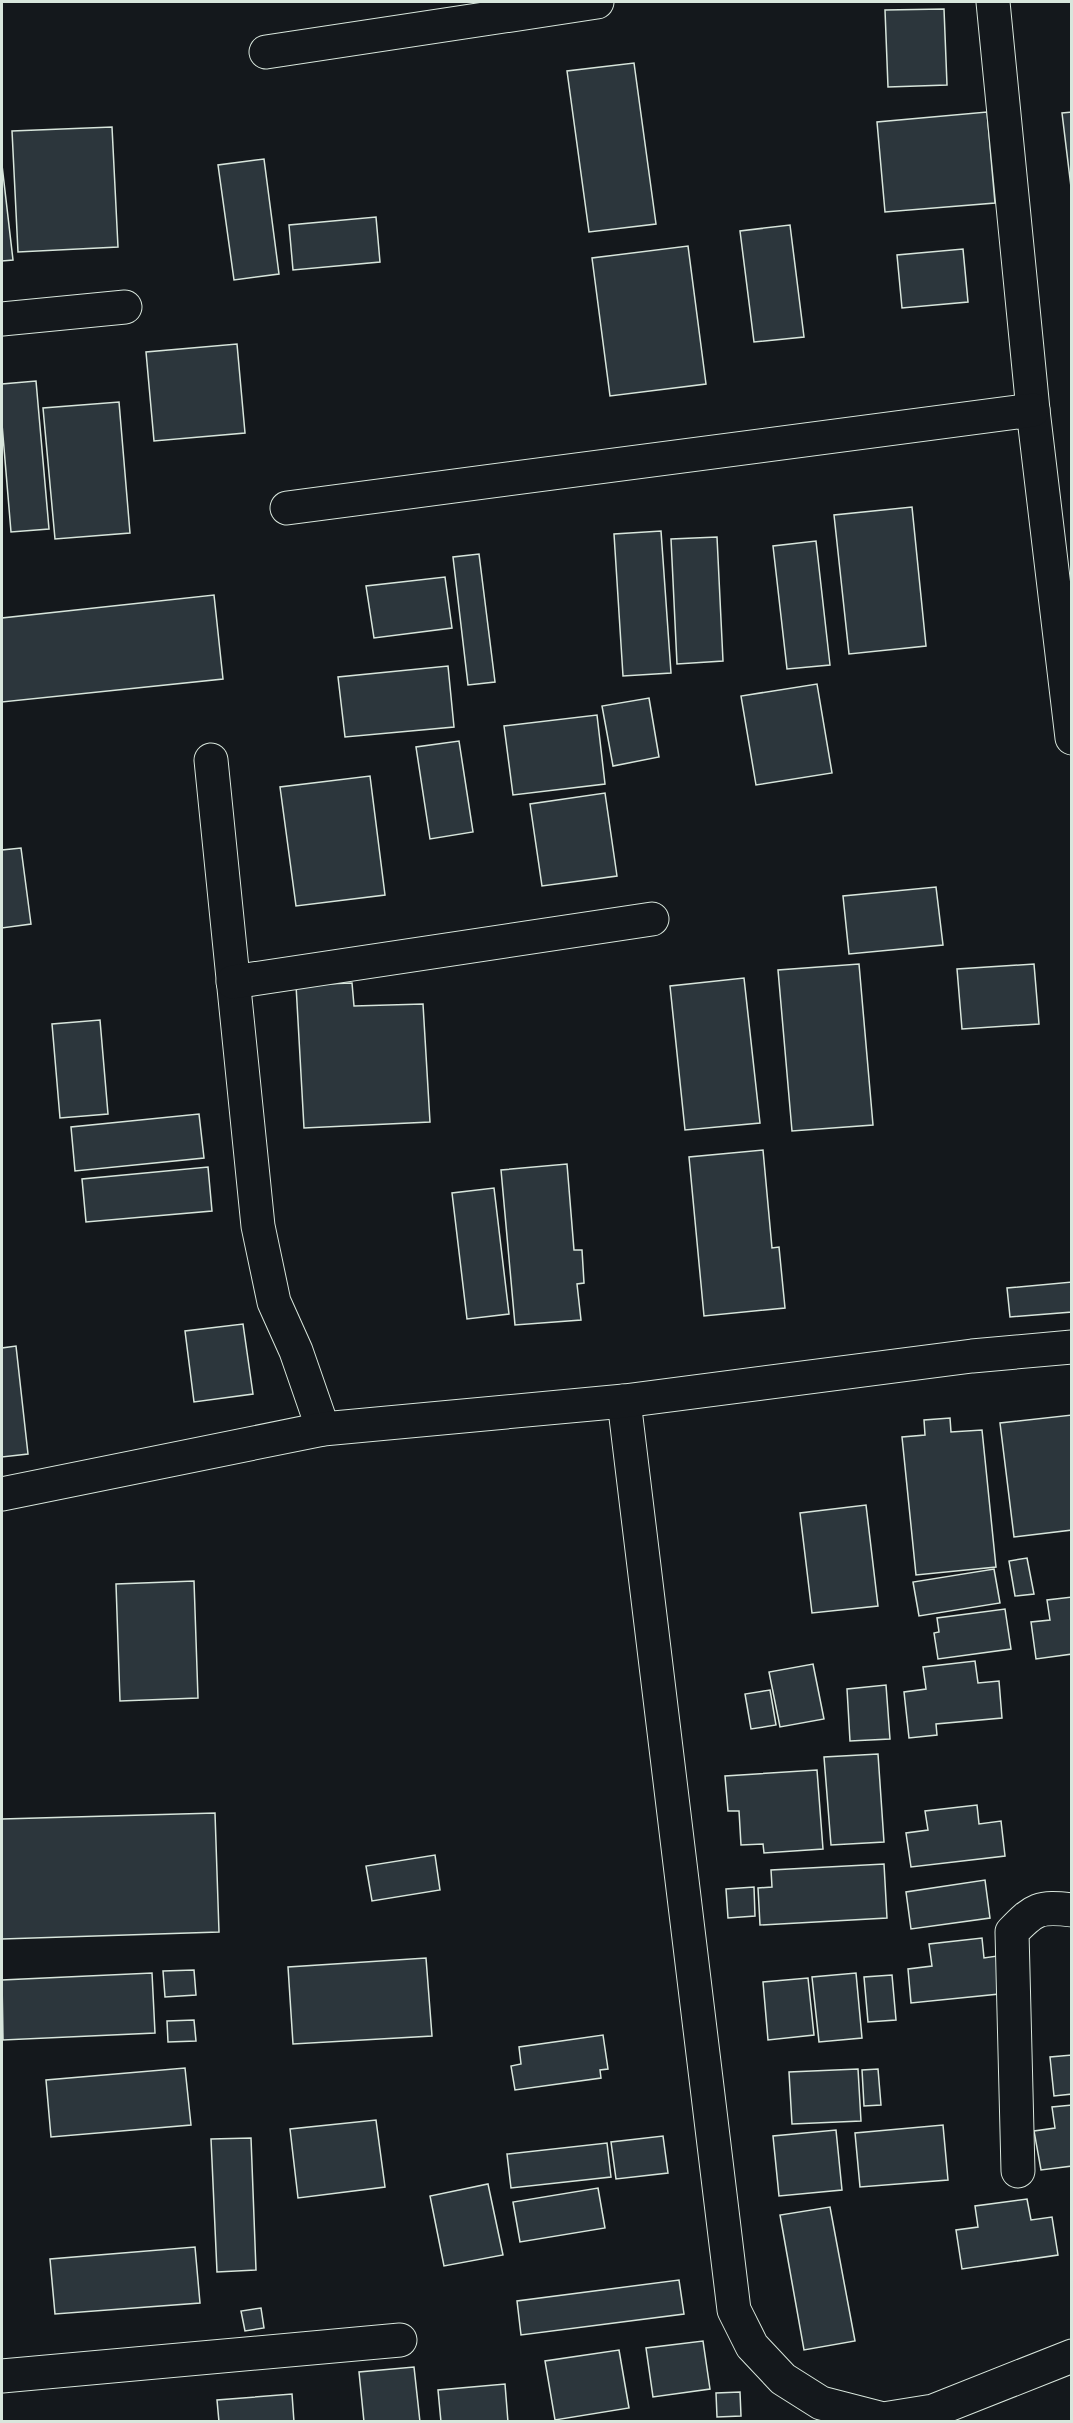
<svg xmlns="http://www.w3.org/2000/svg" width="1073" height="2423" font-family="'Open Sans',sans-serif">
  <style>
    .building { fill: #2c363c; stroke: #d8e6dc; stroke-width: 1.5 }
    .lines { fill: none; stroke-linecap: round; stroke-linejoin: round }
    .minor-casing { stroke: #d8e6dc; stroke-width: 35 }
    .minor { stroke: #14181c; stroke-width: 33 }
  </style>
  <rect width="100%" height="100%" fill="#14181c"/>
  <!-- building -->
  <g class="building">
    <polygon points="944,9 947,85 888,87 885,10"/>
    <polygon points="634,63 656,224 589,232 567,71"/>
    <polygon points="987,112 995,203 885,212 877,122"/>
    <polygon points="1072,112 1072,187 1071,187 1062,113"/>
    <polygon points="112,127 118,247 18,252 12,131"/>
    <polygon points="264,159 279,274 234,280 218,165"/>
    <polygon points="2,165 13,260 2,261"/>
    <polygon points="376,217 380,262 293,270 289,225"/>
    <polygon points="790,225 804,337 754,342 740,231"/>
    <polygon points="688,246 706,384 610,396 592,258"/>
    <polygon points="963,249 968,302 902,308 897,255"/>
    <polygon points="237,344 245,433 154,441 146,352"/>
    <polygon points="36,381 49,529 11,532 2,424 2,384"/>
    <polygon points="119,402 130,533 55,539 43,408"/>
    <polygon points="912,507 926,646 849,654 834,515"/>
    <polygon points="661,531 671,673 623,676 614,534"/>
    <polygon points="717,537 723,661 677,664 671,539"/>
    <polygon points="816,541 830,665 787,669 773,546"/>
    <polygon points="479,554 495,682 468,685 453,557"/>
    <polygon points="445,577 452,628 374,638 366,586"/>
    <polygon points="214,595 223,679 2,702 2,618"/>
    <polygon points="448,666 454,727 345,737 338,677"/>
    <polygon points="817,684 832,773 756,785 741,696"/>
    <polygon points="649,698 659,757 613,766 602,706"/>
    <polygon points="597,715 605,784 513,795 504,726"/>
    <polygon points="459,741 473,832 430,839 416,747"/>
    <polygon points="370,776 385,895 296,906 280,787"/>
    <polygon points="605,793 617,876 542,886 530,804"/>
    <polygon points="21,848 31,924 2,928 2,850"/>
    <polygon points="936,887 943,945 849,954 843,896"/>
    <polygon points="859,964 873,1125 792,1131 778,970"/>
    <polygon points="1034,964 1039,1024 962,1029 957,969"/>
    <polygon points="744,978 760,1123 685,1130 670,986"/>
    <polygon points="352,983 354,1006 423,1004 430,1122 304,1128 296,985"/>
    <polygon points="100,1020 108,1114 60,1118 52,1024"/>
    <polygon points="199,1114 204,1158 75,1171 71,1127"/>
    <polygon points="763,1150 772,1248 779,1247 785,1308 704,1316 689,1157"/>
    <polygon points="567,1164 574,1250 582,1250 584,1283 577,1284 581,1320 515,1325 501,1170"/>
    <polygon points="208,1167 212,1211 86,1222 82,1179"/>
    <polygon points="494,1188 509,1314 467,1319 452,1193"/>
    <polygon points="1072,1282 1072,1312 1010,1317 1007,1288"/>
    <polygon points="243,1324 253,1394 194,1402 185,1331"/>
    <polygon points="16,1346 28,1454 2,1457 2,1348"/>
    <polygon points="1072,1415 1072,1530 1014,1537 1000,1423"/>
    <polygon points="950,1418 951,1432 982,1430 996,1567 916,1575 902,1437 925,1435 924,1420"/>
    <polygon points="866,1505 878,1606 812,1613 800,1513"/>
    <polygon points="1027,1558 1034,1594 1015,1596 1009,1561"/>
    <polygon points="994,1569 1000,1603 919,1616 913,1582"/>
    <polygon points="194,1581 198,1698 120,1701 116,1584"/>
    <polygon points="1072,1597 1072,1654 1036,1659 1031,1622 1050,1620 1047,1600"/>
    <polygon points="1005,1609 1011,1649 938,1659 934,1633 939,1632 937,1618"/>
    <polygon points="975,1661 978,1683 999,1681 1002,1718 936,1724 937,1735 909,1738 904,1692 926,1689 923,1667"/>
    <polygon points="813,1664 824,1719 780,1727 769,1672"/>
    <polygon points="886,1685 890,1739 850,1741 847,1689"/>
    <polygon points="770,1690 776,1725 751,1729 745,1694"/>
    <polygon points="878,1754 884,1842 831,1845 824,1757"/>
    <polygon points="817,1770 823,1849 764,1853 763,1844 741,1845 739,1811 728,1811 725,1776"/>
    <polygon points="977,1805 979,1824 1001,1821 1005,1856 911,1867 906,1833 928,1830 925,1811"/>
    <polygon points="215,1813 219,1932 2,1939 2,1819"/>
    <polygon points="435,1855 440,1890 372,1901 366,1866"/>
    <polygon points="884,1864 887,1918 760,1925 758,1888 772,1887 771,1870"/>
    <polygon points="985,1880 990,1918 911,1929 906,1892"/>
    <polygon points="754,1887 755,1916 728,1918 726,1889"/>
    <polygon points="982,1938 984,1958 1004,1955 1009,1993 911,2003 908,1969 932,1966 929,1944"/>
    <polygon points="426,1958 432,2036 293,2044 288,1967"/>
    <polygon points="194,1970 196,1995 165,1997 163,1971"/>
    <polygon points="152,1973 155,2033 3,2040 2,1980"/>
    <polygon points="856,1973 862,2038 819,2042 812,1977"/>
    <polygon points="892,1975 896,2020 868,2022 864,1977"/>
    <polygon points="808,1978 814,2035 768,2040 763,1982"/>
    <polygon points="194,2020 196,2041 168,2042 167,2021"/>
    <polygon points="603,2035 608,2069 600,2070 601,2078 515,2090 511,2066 521,2064 519,2047"/>
    <polygon points="1072,2055 1072,2094 1054,2096 1050,2057"/>
    <polygon points="185,2068 191,2125 51,2137 46,2080"/>
    <polygon points="858,2069 861,2121 792,2124 789,2072"/>
    <polygon points="878,2069 881,2105 864,2106 862,2070"/>
    <polygon points="1072,2105 1072,2166 1041,2170 1034,2131 1055,2128 1052,2107"/>
    <polygon points="376,2120 385,2187 298,2198 290,2129"/>
    <polygon points="943,2125 948,2180 860,2187 855,2133"/>
    <polygon points="836,2130 842,2190 779,2196 773,2136"/>
    <polygon points="663,2136 668,2173 616,2179 611,2142"/>
    <polygon points="251,2138 256,2270 217,2272 211,2139"/>
    <polygon points="607,2143 611,2177 511,2188 507,2154"/>
    <polygon points="488,2184 503,2255 444,2266 430,2196"/>
    <polygon points="598,2188 605,2228 520,2242 513,2202"/>
    <polygon points="1027,2199 1031,2220 1052,2217 1058,2255 962,2269 956,2230 978,2227 975,2206"/>
    <polygon points="830,2207 855,2341 804,2350 780,2215"/>
    <polygon points="195,2247 200,2303 55,2314 50,2259"/>
    <polygon points="679,2280 684,2314 521,2335 517,2301"/>
    <polygon points="261,2308 264,2328 245,2331 241,2311"/>
    <polygon points="703,2341 710,2389 653,2397 646,2348"/>
    <polygon points="619,2350 629,2408 555,2420 545,2361"/>
    <polygon points="414,2367 420,2422 364,2422 359,2372"/>
    <polygon points="505,2384 508,2422 441,2422 438,2390"/>
    <polygon points="740,2392 741,2416 717,2417 716,2393"/>
    <polygon points="292,2394 294,2422 219,2422 217,2400"/>
  </g>
  <g class="lines">
    <defs>
      <g id="minor">
        <polyline points="993,2 1033,410 1072,738"/>
        <polyline points="266,52 597,2"/>
        <polyline points="2,319 125,307"/>
        <polyline points="287,508 1033,410"/>
        <polyline points="211,760 258,1226 274,1302 296,1351 323,1429"/>
        <polyline points="233,982 652,919"/>
        <polyline points="624,1401 734,2310 752,2346 783,2379 821,2403 883,2419 933,2411 1072,2356"/>
        <polyline points="2,1494 323,1429 624,1401 972,1356 1072,1347"/>
        <path d="M1018,2171l-6,-239c22,-23 27,-26 60,-22"/>
        <polyline points="2,2376 400,2340"/>
      </g>
    </defs>
    <!-- minor casing -->
    <use href="#minor" class="minor-casing"/>
    <!-- minor -->
    <use href="#minor" class="minor"/>
  </g>
  <!-- border -->
  <rect width="1073" height="2423" fill="none" stroke="#d8e6dc" stroke-width="6"/>
</svg>
